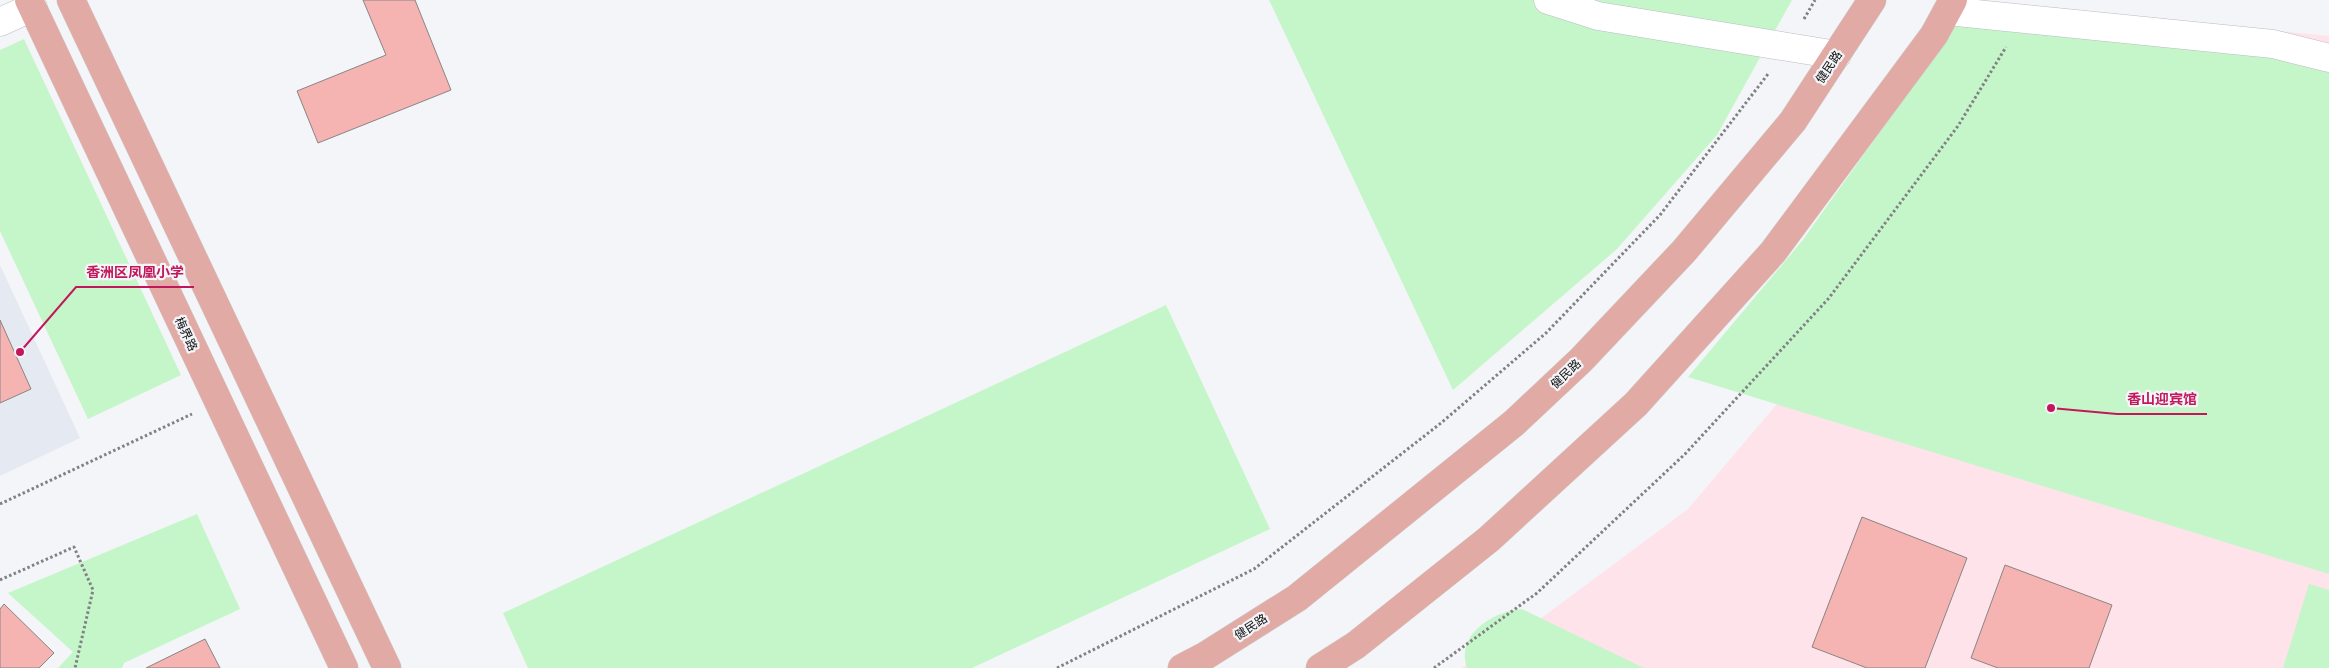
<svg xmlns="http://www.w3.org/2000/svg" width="2329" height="668" font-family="Commissioner,'Noto Sans SC',sans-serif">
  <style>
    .commercial { fill: #fee3ea }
    .built { fill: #e5e9f2 }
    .green { fill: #c5f6c9 }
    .building { fill: #f5b3b1; stroke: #898585 }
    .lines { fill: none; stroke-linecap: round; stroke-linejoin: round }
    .minor-casing { stroke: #bbbcc0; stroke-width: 29 }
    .major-casing { stroke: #cfcfcf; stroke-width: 29 }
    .path { stroke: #818183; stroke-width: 3; stroke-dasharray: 2.5 2.5; stroke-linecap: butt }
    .minor { stroke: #fff; stroke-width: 28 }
    .major { stroke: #e2aaa4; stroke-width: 28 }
    .labels { text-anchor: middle; stroke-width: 4.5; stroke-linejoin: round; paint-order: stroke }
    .street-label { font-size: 12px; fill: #0e0e0f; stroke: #f4f5f8 }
    .leader { fill: none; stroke: #c2185b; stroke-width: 2 }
    .callout-dot { fill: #c2185b; stroke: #f4f5f8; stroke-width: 2 }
    .callout-label { font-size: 14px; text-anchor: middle; font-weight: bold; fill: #c2185b; stroke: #f4f5f8; stroke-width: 4.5; stroke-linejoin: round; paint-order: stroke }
  </style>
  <rect width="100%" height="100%" fill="#f4f5f8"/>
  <!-- commercial -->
  <polygon class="commercial" points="2083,11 2329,36 2329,668 1461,668 1520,634 1688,509 1858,308"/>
  <!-- built -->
  <polygon class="built" points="0,265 80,438 0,476"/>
  <!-- green -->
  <g class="green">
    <polygon points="1269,0 1792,0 1717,135 1617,249 1453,390"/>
    <polygon points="1969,4 2329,47 2329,574 1688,377 1802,241 1947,38"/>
    <polygon points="24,39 181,375 88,419 0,231 0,50"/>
    <polygon points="1166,305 1270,529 972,668 528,668 503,613"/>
    <polygon points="197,514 240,609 124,663 122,668 58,668 73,652 8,593"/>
    <polygon points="2309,584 2329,590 2329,668 2283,668"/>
    <path d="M1522,609l122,59h-177c-12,-34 27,-57 55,-59z"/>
  </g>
  <!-- building -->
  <g class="building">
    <polygon points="363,0 415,0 451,90 318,143 297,91 386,55"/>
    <polygon points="0,320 31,389 0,403"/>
    <polygon points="1862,517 1967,558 1925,668 1867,668 1812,647"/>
    <polygon points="2005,565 2112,605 2089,668 1998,668 1971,658"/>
    <polygon points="4,604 54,653 39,668 0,668 0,609"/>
    <polygon points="205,639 220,668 146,668"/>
  </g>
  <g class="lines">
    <defs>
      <g id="minor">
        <polyline points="1548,0 1598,16 1837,55"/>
        <polyline points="1947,11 2273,44 2329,58"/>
        <polyline points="0,22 33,7"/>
      </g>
      <g id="major">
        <polyline points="29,0 344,668"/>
        <polyline points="71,0 387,668"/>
        <polyline points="1182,668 1205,656 1297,598 1514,423 1581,360 1684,251 1793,121 1872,0"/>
        <polyline points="1320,668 1356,645 1489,539 1636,404 1773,252 1934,35 1953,0"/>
      </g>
    </defs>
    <!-- minor casing -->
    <use href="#minor" class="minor-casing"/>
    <!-- major casing -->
    <use href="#major" class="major-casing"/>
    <!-- path -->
    <g class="path">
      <polyline points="1804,19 1815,0"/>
      <polyline points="0,504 192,414"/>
      <polyline points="0,580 74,547 93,590 75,668"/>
      <polyline points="1057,668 1254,569 1441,423 1546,333 1660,215 1768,74"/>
      <polyline points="1434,668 1537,593 1685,454 1829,298 1958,126 2006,47"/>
    </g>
    <!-- minor -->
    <use href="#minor" class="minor"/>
    <!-- major -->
    <use href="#major" class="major"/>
  </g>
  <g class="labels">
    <!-- street labels -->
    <g class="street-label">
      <text transform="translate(1829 67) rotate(-56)" y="4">健民路</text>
      <text transform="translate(186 334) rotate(65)" y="4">梅界路</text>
      <text transform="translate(1566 374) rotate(-43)" y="4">健民路</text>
      <text transform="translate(1251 627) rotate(-33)" y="4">健民路</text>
    </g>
  </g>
  <!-- callouts -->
  <path class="leader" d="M20 352L76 287H194M2051 408L2117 414H2207"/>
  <g class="callout-dot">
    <circle cx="20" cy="352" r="5"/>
    <circle cx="2051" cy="408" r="5"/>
  </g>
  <g class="callout-label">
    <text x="135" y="277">香洲区凤凰小学</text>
    <text x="2162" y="404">香山迎宾馆</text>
  </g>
</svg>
